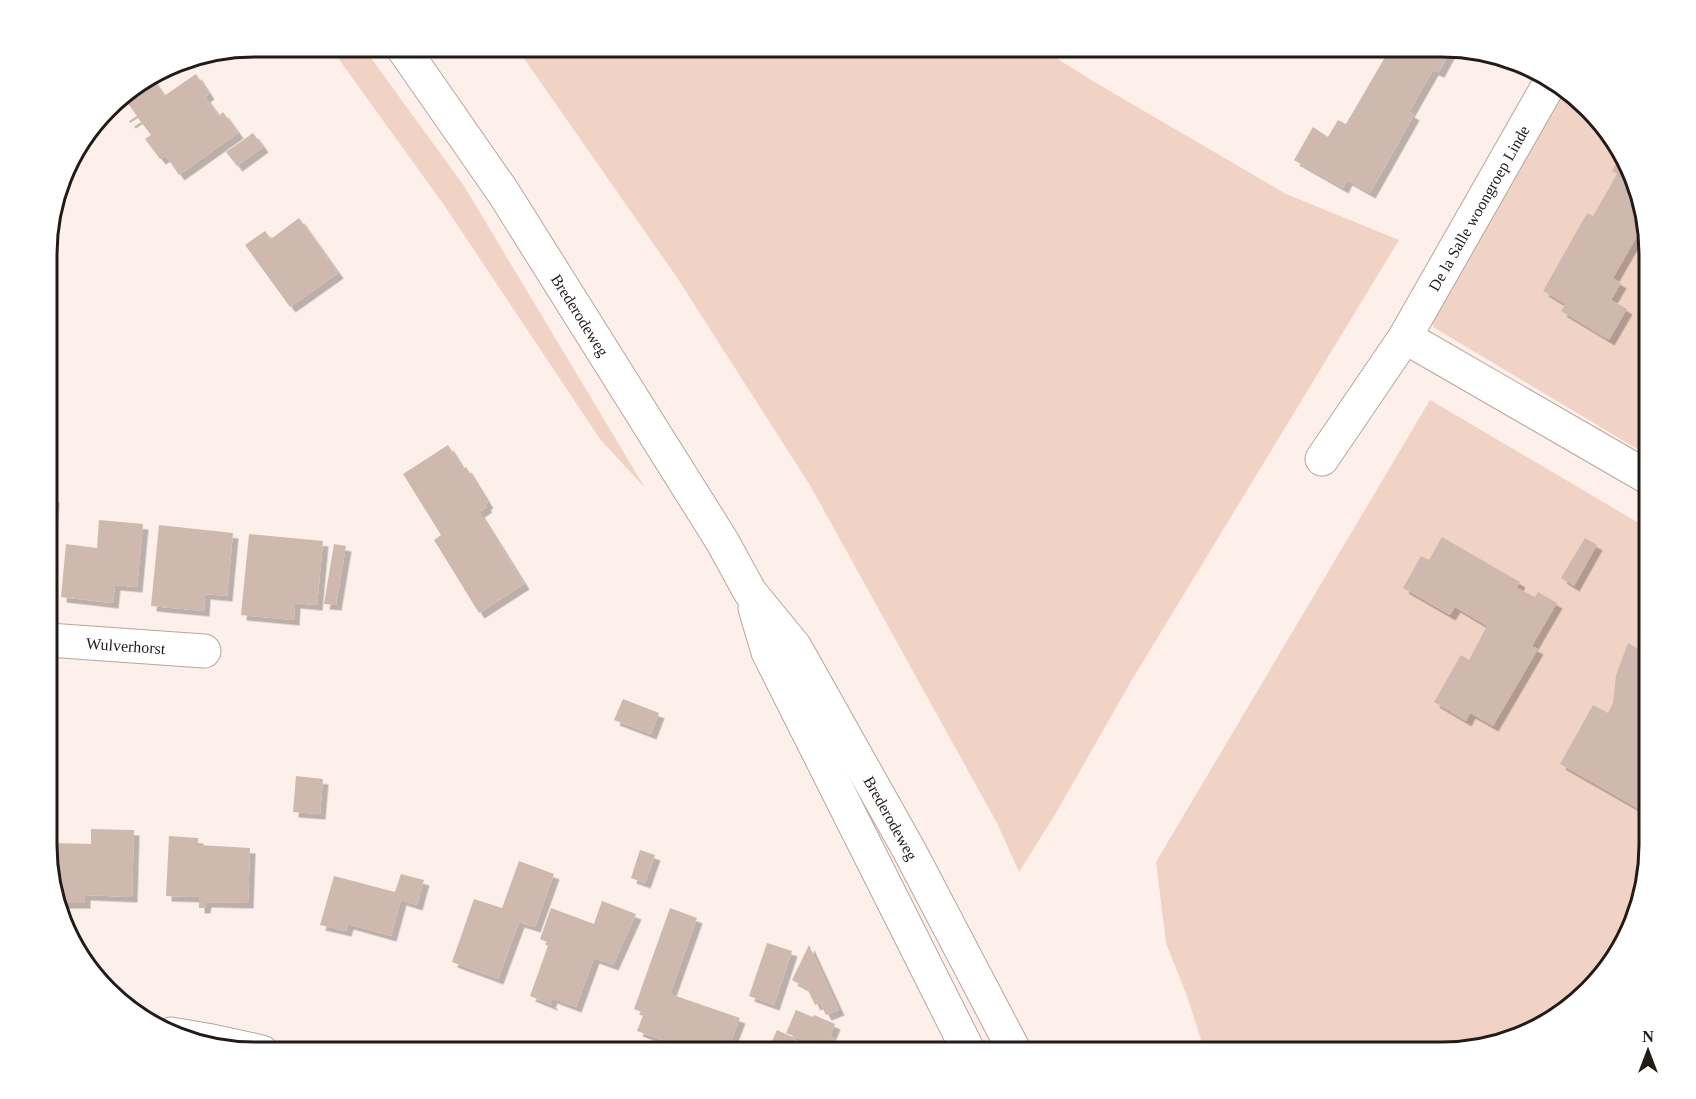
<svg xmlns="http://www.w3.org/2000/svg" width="1696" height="1099" font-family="'Times New Roman',serif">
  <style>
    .green { fill: #f1d3c5 }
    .building { fill: #cfb9af; filter: url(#shadow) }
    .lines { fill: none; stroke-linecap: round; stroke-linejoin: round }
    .minor-casing { stroke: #baa59b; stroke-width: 35 }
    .major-casing { stroke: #baa59b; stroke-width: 35 }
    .minor { stroke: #fff; stroke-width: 33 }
    .major { stroke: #fff; stroke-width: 33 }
    .labels { text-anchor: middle; stroke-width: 4.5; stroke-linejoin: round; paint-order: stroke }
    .street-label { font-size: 16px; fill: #231b17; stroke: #fff }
    .rim { fill: none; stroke: #231b17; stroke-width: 3 }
  </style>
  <defs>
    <filter id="shadow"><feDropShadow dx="5.5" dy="5.5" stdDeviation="0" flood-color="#0004"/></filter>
  </defs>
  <rect width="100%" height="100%" fill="#fdefe9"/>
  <!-- green -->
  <g class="green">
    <polygon points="330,47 363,47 464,186 645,488 600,439 444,205"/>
    <polygon points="516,47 1039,47 1091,80 1286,194 1399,240 1130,683 1056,813 1019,872 997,823 811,487 678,279"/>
    <polygon points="1560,84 1622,151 1649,241 1649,456 1433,327 1434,307"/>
    <polygon points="1430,400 1649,529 1649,858 1614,961 1545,1025 1455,1052 1205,1052 1187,996 1166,943 1156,862"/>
  </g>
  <!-- building -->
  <g class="building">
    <polygon points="1391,47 1442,47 1452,48 1439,72 1433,70 1409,112 1414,115 1370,193 1347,180 1343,188 1294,160 1313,127 1328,137 1338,120 1346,124"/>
    <polygon points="196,74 209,94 205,97 219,116 223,112 238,133 179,175 166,156 160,159 145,139 151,135 138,118 130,123 129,121 137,116 123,97 151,77 164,96"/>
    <polygon points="253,133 263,147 237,166 226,152"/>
    <polygon points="1622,152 1644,224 1613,278 1621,283 1611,300 1627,309 1609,340 1561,311 1565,304 1543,291 1587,213 1593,216 1617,174 1612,171"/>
    <polygon points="299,218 338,273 290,307 245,245 265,231 271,239"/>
    <polygon points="448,445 463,469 466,467 488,503 485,505 487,507 479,512 524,584 479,613 434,540 441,535 403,474"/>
    <polygon points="48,497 54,497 50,545 48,545"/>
    <polygon points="99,520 143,524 137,587 115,585 113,603 61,597 66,544 97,548"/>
    <polygon points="159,525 233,533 227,596 205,594 204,611 151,606"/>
    <polygon points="249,534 323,541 317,605 295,603 294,620 241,615"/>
    <polygon points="1442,537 1520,582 1517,588 1535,597 1538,592 1557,603 1532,646 1538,649 1493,726 1470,713 1466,721 1434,702 1461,655 1469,660 1487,626 1455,607 1450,615 1403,588 1421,556 1429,560"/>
    <polygon points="1585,538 1597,545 1574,586 1561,578"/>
    <polygon points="334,544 346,546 336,605 324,604"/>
    <polygon points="1649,607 1649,629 1640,624"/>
    <polygon points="1628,643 1649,655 1649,815 1560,764 1593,705 1608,713 1613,703 1616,675"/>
    <polygon points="623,699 659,713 651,734 614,720"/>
    <polygon points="296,776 323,779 320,814 293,812"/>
    <polygon points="91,829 134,830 132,897 85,895 85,903 59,903 53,885 54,843 91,844"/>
    <polygon points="169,836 198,838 198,845 250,848 248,903 206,902 205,908 199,908 199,897 166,896"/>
    <polygon points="640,850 655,855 645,883 631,878"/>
    <polygon points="519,861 554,874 535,927 519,922 498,979 452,962 474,899 502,908"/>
    <polygon points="401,874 424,880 417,905 401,900 391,936 348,924 346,931 320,925 334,876 395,892"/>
    <polygon points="602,901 636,914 613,965 594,958 576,1007 552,998 550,1003 552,1003 552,1005 530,996 549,943 540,939 551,908 594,924"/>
    <polygon points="670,908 697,918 670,994 740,1018 727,1052 696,1052 637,1031 644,1013 634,1009"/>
    <polygon points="767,943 792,951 774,1005 749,996"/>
    <polygon points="809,945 839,1010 826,1015 820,1003 815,1005 807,988 792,980"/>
    <polygon points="796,1010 813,1017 814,1015 835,1024 830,1036 835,1039 833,1046 838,1048 839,1052 798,1052 803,1040 786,1033"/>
    <polygon points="777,1030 795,1038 791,1046 794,1047 792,1052 767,1052"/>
  </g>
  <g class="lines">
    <defs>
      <g id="minor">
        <polyline points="1405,337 1649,478"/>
        <path id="s1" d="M1322,459l83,-122 147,-258"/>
        <path id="s2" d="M48,640l156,11"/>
        <polyline points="171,1034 212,1041 262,1052"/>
      </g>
      <g id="major">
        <path id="s3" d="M402,47l101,145 219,349 28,51 45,55 114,203 106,202"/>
        <polyline points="755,608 768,652 969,1052"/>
      </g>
    </defs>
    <!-- minor casing -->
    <use href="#minor" class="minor-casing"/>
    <!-- major casing -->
    <use href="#major" class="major-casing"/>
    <!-- minor -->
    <use href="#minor" class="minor"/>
    <!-- major -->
    <use href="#major" class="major"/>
  </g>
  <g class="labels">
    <!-- street labels -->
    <g class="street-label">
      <text dy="6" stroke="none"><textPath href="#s1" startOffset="296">De la Salle woongroep Linde</textPath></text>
      <text dy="6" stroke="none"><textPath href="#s3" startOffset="322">Brederodeweg</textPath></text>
      <text dy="6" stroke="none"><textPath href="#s2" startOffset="78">Wulverhorst</textPath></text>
      <text dy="6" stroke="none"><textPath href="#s3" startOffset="914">Brederodeweg</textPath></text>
    </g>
  </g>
  <!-- crop -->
  <path d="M0 0H1696V1099H0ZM254 57H1442A197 197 0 0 1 1639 254V845A197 197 0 0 1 1442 1042H254A197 197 0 0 1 57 845V254A197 197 0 0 1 254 57Z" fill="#fff" fill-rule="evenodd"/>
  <path class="rim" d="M254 57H1442A197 197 0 0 1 1639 254V845A197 197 0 0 1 1442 1042H254A197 197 0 0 1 57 845V254A197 197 0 0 1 254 57Z"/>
  <!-- north arrow -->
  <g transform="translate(1648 1051)" stroke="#ffffff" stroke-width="4.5" paint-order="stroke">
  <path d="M0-4.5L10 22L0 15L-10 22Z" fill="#231b17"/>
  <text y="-9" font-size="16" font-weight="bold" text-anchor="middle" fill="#231b17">N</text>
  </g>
</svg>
